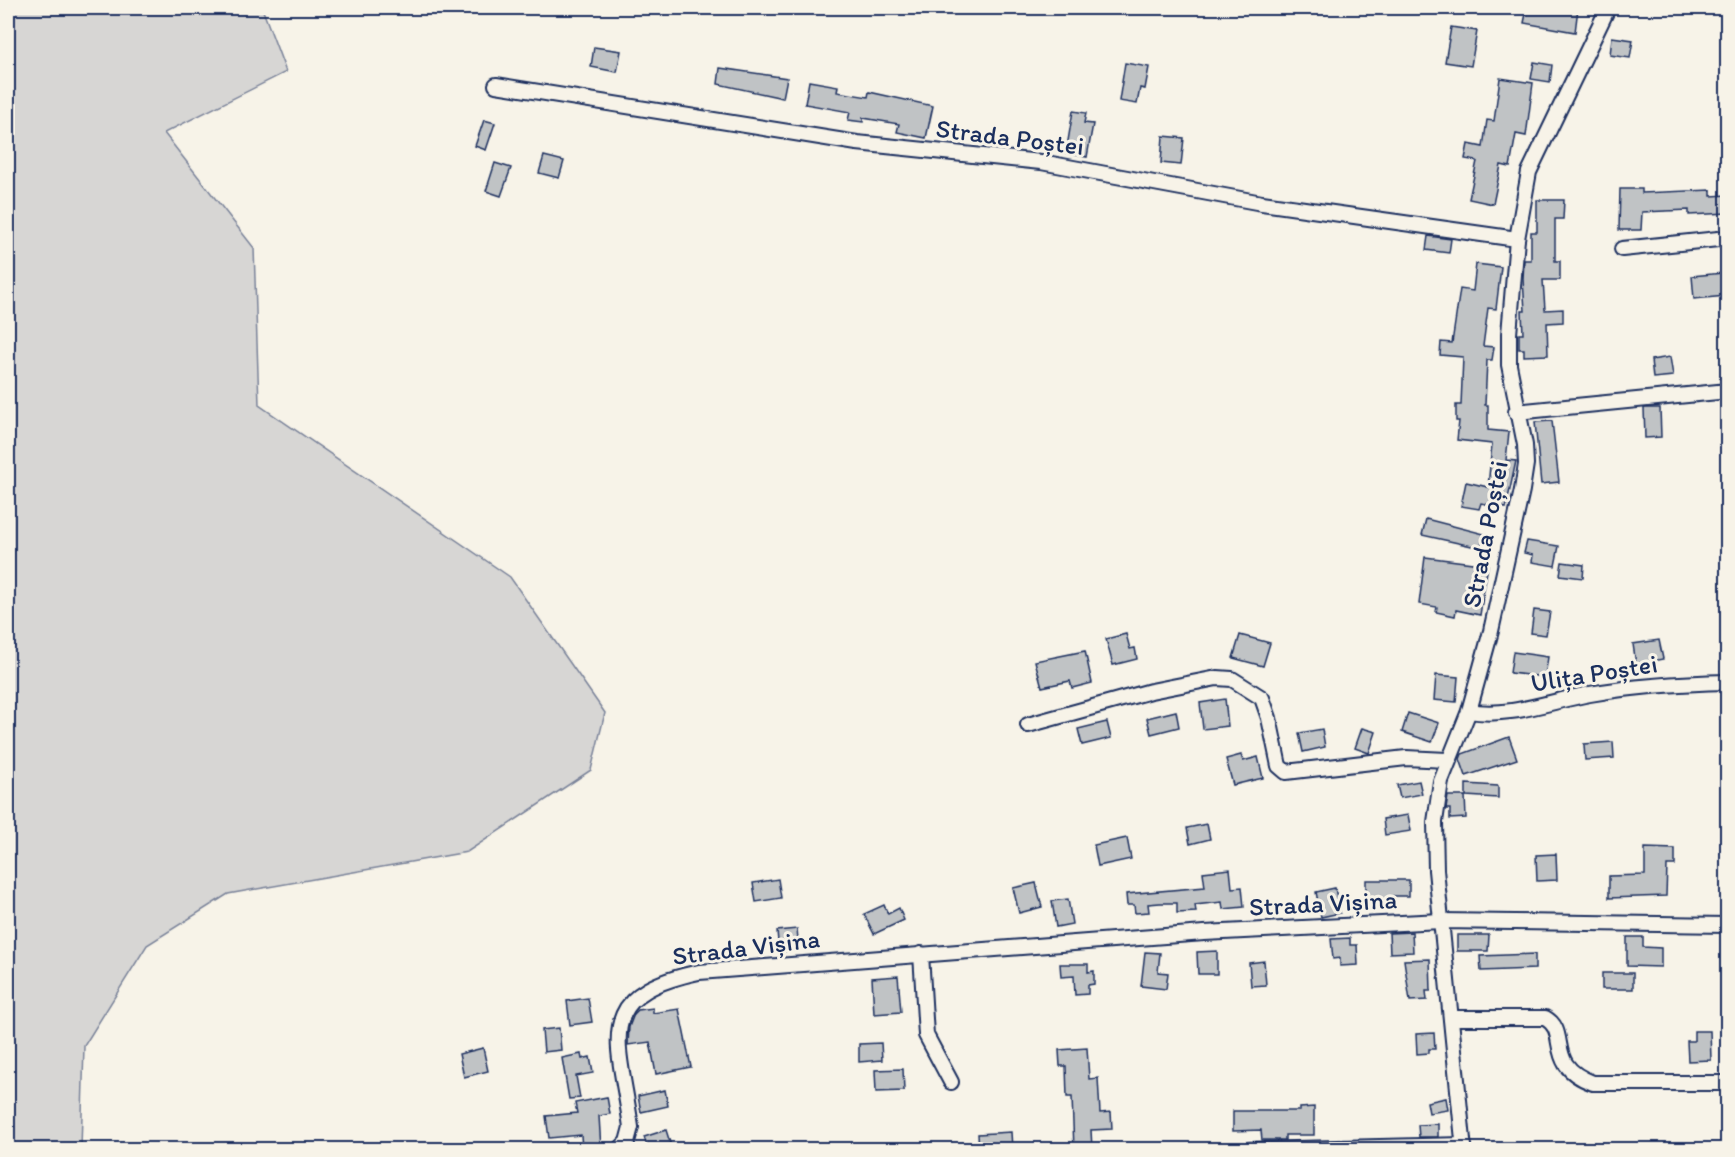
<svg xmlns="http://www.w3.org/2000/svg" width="1735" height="1157" font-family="Itim,sans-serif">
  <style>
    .green { fill: #d7d6d4; stroke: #798299; stroke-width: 1.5 }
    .building { fill: #c0c3c5; stroke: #1b2f5e; stroke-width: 1.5 }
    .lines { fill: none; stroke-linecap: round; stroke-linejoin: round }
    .street-casing { stroke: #1b2f5e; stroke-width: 18 }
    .street { stroke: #f7f3e8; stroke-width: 14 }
    .labels { text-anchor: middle; stroke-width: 6; stroke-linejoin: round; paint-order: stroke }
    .street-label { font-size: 26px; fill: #1b2f5e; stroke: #f7f3e8 }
  </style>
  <rect width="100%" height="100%" fill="#f7f3e8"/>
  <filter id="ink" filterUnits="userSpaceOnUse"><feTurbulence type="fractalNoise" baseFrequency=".0167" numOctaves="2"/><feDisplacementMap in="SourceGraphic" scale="12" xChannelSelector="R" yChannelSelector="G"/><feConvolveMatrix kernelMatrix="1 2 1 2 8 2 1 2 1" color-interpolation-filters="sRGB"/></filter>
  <g filter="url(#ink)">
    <!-- green -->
    <polygon class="green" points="8,8 262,8 286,72 164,133 254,248 259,405 510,577 605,713 591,770 467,852 228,894 147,945 84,1046 81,1149 8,1149"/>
    <!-- building -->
    <g class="building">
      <polygon points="1537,8 1578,8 1575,32 1524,23 1527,9 1537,11"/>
      <polygon points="1451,27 1477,31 1471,66 1445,62"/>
      <polygon points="1612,37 1633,40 1630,58 1610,55"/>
      <polygon points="594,47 621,51 617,72 591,67"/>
      <polygon points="1534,62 1552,65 1550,82 1531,79"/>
      <polygon points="1125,63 1149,67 1145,89 1140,88 1137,104 1119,101"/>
      <polygon points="720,68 787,78 783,98 718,84"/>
      <polygon points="1500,78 1533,83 1526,136 1516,134 1510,167 1501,165 1493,204 1469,199 1477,161 1465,159 1468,144 1483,147 1487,120 1494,121"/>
      <polygon points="809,81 838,86 837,92 868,97 869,92 933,106 926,138 897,132 899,124 863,118 863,122 848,120 850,112 805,104"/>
      <polygon points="1073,111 1086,113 1084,123 1093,124 1087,157 1066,153"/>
      <polygon points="484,120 495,123 486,150 475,146"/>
      <polygon points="1163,136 1184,138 1181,165 1161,163"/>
      <polygon points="544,156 564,161 559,178 539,173"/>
      <polygon points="495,163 511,168 501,196 486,191"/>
      <polygon points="1620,189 1642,189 1642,193 1711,190 1711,196 1728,195 1728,213 1689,215 1689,210 1642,212 1641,230 1619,230"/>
      <polygon points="1537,200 1564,200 1563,219 1555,219 1555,261 1560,261 1560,280 1543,280 1545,310 1563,309 1563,322 1547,323 1548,355 1524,356 1524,349 1519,349 1519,334 1523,334 1522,311 1525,311 1523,279 1524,260 1531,260 1531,232 1537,232"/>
      <polygon points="1428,236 1451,239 1449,253 1426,250"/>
      <polygon points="1476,264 1501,267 1496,309 1488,308 1483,346 1494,347 1492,360 1487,360 1485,405 1488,405 1488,430 1509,432 1506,460 1516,461 1506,508 1481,503 1479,509 1461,506 1466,482 1488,487 1492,444 1457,440 1459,421 1456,421 1456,405 1461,405 1463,357 1440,355 1441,342 1452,343 1460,289 1473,291"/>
      <polygon points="1723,273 1726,296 1694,299 1692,276"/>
      <polygon points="1670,357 1673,376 1653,378 1651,360"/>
      <polygon points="1644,408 1660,408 1661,437 1645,438"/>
      <polygon points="1552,421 1559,482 1541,484 1535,422"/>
      <polygon points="1426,519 1484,534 1481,548 1422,535"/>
      <polygon points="1527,541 1559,546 1555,566 1532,562 1533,555 1524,553"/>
      <polygon points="1425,557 1488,565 1480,615 1456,610 1455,616 1436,612 1437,607 1419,604"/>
      <polygon points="1562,562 1584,565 1583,578 1560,575"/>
      <polygon points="1534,610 1550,612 1546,635 1531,633"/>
      <polygon points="1126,634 1130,649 1135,648 1137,659 1113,665 1106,639"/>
      <polygon points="1240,635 1270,643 1263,666 1233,658"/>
      <polygon points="1659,640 1663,659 1636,664 1633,644"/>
      <polygon points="1085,651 1092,683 1072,688 1070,681 1042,687 1035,661"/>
      <polygon points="1513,652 1548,657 1545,677 1510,673"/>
      <polygon points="1436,675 1458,677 1456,702 1434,700"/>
      <polygon points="1225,699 1228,726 1203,729 1200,703"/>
      <polygon points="1176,711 1179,727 1151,734 1147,718"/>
      <polygon points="1408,713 1439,723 1432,742 1402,732"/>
      <polygon points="1107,722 1111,738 1082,745 1078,729"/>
      <polygon points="1362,728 1376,732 1369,753 1355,748"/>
      <polygon points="1322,729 1325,747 1303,752 1299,733"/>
      <polygon points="1509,737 1517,759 1466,776 1460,759 1462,754"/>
      <polygon points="1613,742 1614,758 1585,760 1584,744"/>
      <polygon points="1241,755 1243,761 1258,757 1263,778 1233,785 1226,759"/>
      <polygon points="1419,781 1422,794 1400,798 1397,785"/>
      <polygon points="1466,784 1498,786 1498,798 1466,796"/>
      <polygon points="1448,796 1465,796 1466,818 1450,819 1450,809 1446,809"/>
      <polygon points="1408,815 1411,831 1385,835 1383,819"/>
      <polygon points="1207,824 1210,839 1190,844 1187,828"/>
      <polygon points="1127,838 1131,859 1098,866 1094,845"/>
      <polygon points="1645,848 1675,849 1675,865 1667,865 1666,896 1609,898 1609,876 1645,875"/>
      <polygon points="1556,854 1557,880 1537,881 1536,855"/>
      <polygon points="1230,869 1232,888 1242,887 1244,907 1223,909 1222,902 1195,905 1196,912 1177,913 1177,903 1160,903 1148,904 1149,912 1135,913 1134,905 1127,905 1126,894 1205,887 1203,872"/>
      <polygon points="778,879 781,898 756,902 753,883"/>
      <polygon points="1366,880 1409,880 1409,896 1391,896 1391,900 1366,900"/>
      <polygon points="1036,883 1042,907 1019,913 1013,888"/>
      <polygon points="1335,888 1340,913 1321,917 1316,892"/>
      <polygon points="1068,899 1072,924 1056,927 1052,901"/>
      <polygon points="884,905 888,914 899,908 904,920 874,934 864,914"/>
      <polygon points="797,929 799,950 779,952 777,931"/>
      <polygon points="1412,932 1413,952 1390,953 1389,933"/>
      <polygon points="1457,935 1489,935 1488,951 1457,951"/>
      <polygon points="1627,937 1643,937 1643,947 1661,948 1661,967 1627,966"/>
      <polygon points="1350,938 1350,945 1357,945 1358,965 1340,966 1340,958 1333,959 1331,939"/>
      <polygon points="1217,951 1217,974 1198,974 1197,952"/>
      <polygon points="1145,952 1160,953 1158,972 1168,973 1166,989 1141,986"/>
      <polygon points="1535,954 1535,969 1481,971 1480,956"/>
      <polygon points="1430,959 1431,991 1426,991 1427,1000 1410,1001 1404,960"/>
      <polygon points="1264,961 1266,985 1251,986 1249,963"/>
      <polygon points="1060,964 1088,964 1088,972 1094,971 1094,984 1088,985 1088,994 1075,995 1074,976 1061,977"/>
      <rect x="1602" y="973" width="31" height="16"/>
      <polygon points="898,976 901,1012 874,1014 872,978"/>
      <polygon points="588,998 592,1022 570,1025 567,1001"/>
      <polygon points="653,1008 653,1013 679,1009 691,1067 656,1074 650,1042 628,1045 629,1027 634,1014 638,1010"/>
      <polygon points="559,1028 561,1050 544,1052 542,1030"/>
      <polygon points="1694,1031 1710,1031 1711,1060 1688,1061 1687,1041 1694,1041"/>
      <polygon points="1434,1033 1435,1049 1429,1049 1429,1053 1417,1054 1416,1034"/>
      <polygon points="881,1043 882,1060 859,1062 859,1044"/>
      <polygon points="483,1048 488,1071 464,1077 459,1054"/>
      <polygon points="1087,1048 1089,1079 1098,1078 1100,1113 1111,1112 1112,1129 1091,1130 1092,1149 1074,1149 1072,1097 1067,1097 1066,1066 1060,1066 1059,1050"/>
      <polygon points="581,1054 582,1059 590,1057 593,1073 576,1076 580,1098 569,1099 562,1058"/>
      <polygon points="903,1069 904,1091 876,1092 875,1070"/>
      <polygon points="665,1090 668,1106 641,1112 638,1096"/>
      <polygon points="607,1097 610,1114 599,1116 601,1149 582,1149 581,1135 549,1138 546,1116 577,1113 575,1103"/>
      <polygon points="1446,1098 1448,1110 1429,1113 1427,1102"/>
      <polygon points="1314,1107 1314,1135 1285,1135 1285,1140 1262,1140 1261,1130 1233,1131 1233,1111 1300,1111 1300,1108"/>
      <polygon points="1438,1124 1438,1137 1419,1137 1418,1125"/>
      <polygon points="666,1130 672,1149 648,1149 644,1137"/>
      <polygon points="1011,1132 1012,1149 979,1149 978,1134"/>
    </g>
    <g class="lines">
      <defs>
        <g id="street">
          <polyline points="496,85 857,143 1041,162 1262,203 1517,239"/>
          <polyline points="1622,249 1728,238"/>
          <polyline points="1516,412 1728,391"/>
          <path d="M1469,711c41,7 81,-10 121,-17 45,-8 92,-11 138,-12"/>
          <polyline points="1028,725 1151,691 1217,678 1232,679 1262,698 1269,718 1279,766 1286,772 1406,758 1447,760"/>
          <polyline points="921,954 926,1035 951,1082"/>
          <path d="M1451,1018h94c26,14 -2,47 48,65h135"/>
          <path d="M619,1150l8,-8 4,-15c-12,-87 -40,-132 68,-155l505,-39 237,-12 287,4"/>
          <polyline points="1250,1150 1464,1145"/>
          <polyline points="1464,1150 1436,870 1435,822 1441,781 1469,711 1491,631 1522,490 1526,464 1525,445 1509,365 1509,334 1517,239 1529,172 1608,8"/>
        </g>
      </defs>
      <!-- street casing -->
      <use href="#street" class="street-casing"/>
      <!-- street -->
      <use href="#street" class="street"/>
    </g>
  </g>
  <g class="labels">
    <!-- street labels -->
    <g class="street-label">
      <text transform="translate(1010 137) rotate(7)" y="9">Strada Poștei</text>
      <text transform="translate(1485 534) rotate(-79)" y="9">Strada Poștei</text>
      <text transform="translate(1594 673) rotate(-9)" y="9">Ulița Poștei</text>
      <text transform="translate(1323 903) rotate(-3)" y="9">Strada Vișina</text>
      <text transform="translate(746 947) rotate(-7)" y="9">Strada Vișina</text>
    </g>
  </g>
  <!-- margin -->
  <rect width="1735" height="1157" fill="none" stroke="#f7f3e8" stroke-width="30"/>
  <rect x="15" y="15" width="1705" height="1127" fill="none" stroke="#1b2f5e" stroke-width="2" filter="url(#ink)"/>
</svg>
